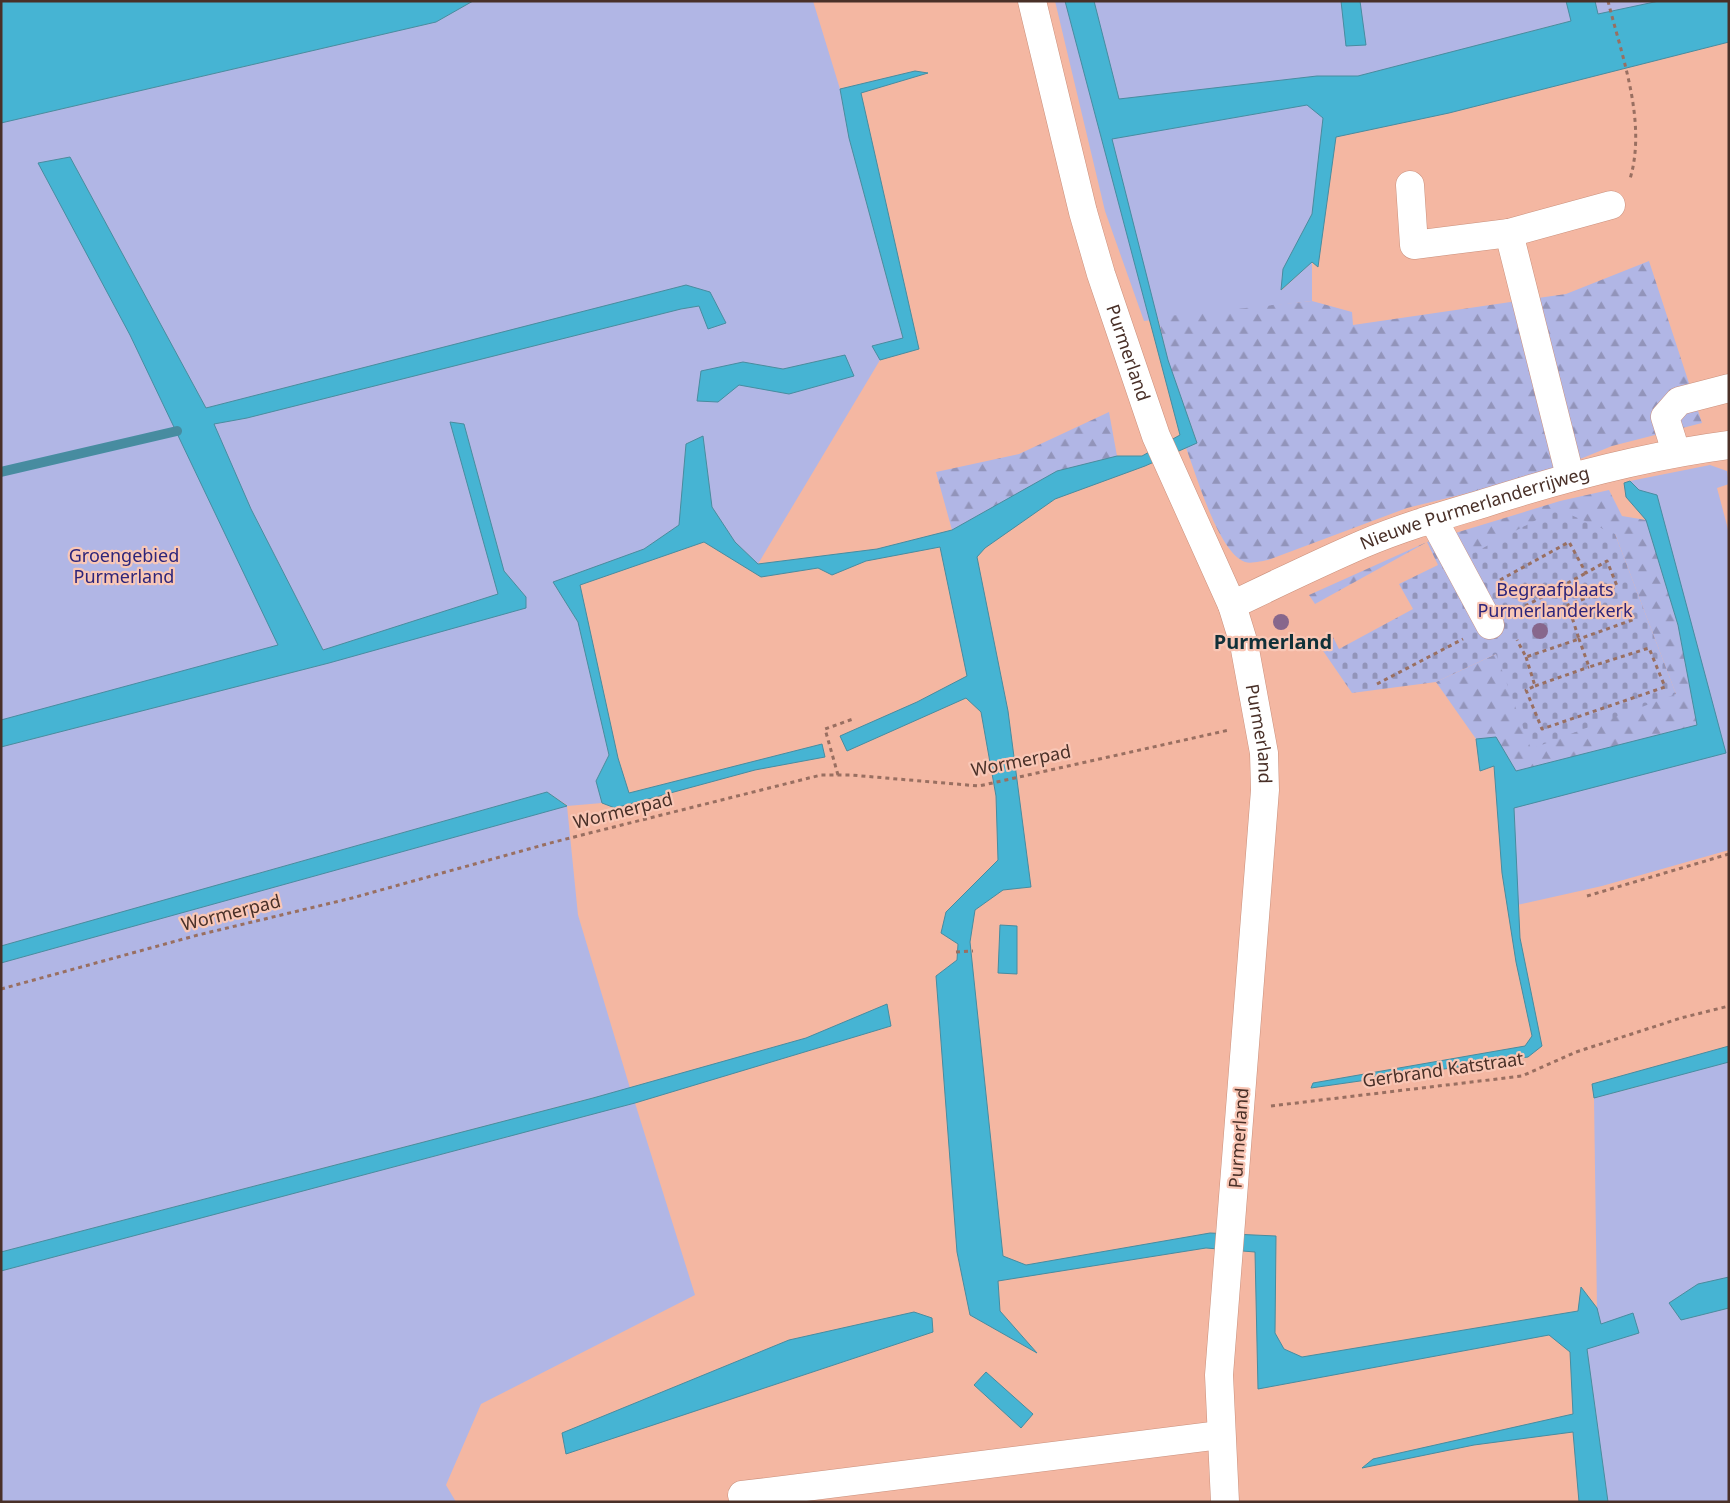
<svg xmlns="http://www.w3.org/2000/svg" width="1730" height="1503" font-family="'Noto Sans',sans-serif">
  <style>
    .green { fill: #b1b6e5; fill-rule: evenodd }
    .forest { fill: url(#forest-firs) }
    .cemetery { fill: url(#cemetery-stones) }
    .water { fill: #46b4d3; stroke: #478ca0 }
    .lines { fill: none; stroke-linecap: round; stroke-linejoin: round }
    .stream { stroke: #478ca0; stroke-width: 10 }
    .minor-casing { stroke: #ca907c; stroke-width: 29 }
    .path { stroke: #996f61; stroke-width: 3; stroke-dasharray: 4 4; stroke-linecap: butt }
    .minor { stroke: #fff; stroke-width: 28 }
    .tree { fill: #87678c }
    .labels { text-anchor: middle; stroke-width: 4.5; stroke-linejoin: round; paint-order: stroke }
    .street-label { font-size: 18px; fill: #493028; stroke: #f9c7b6 }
    .park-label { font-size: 18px; fill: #2d257a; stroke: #f9c7b6 }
    .quarter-label { font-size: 20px; font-weight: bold; fill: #103039; stroke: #f9c7b6 }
  </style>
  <defs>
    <pattern id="forest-firs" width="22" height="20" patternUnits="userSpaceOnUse" patternTransform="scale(1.25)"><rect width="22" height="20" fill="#b1b6e5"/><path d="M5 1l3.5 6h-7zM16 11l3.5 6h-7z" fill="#9294ba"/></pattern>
    <pattern id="cemetery-stones" width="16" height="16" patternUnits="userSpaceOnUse" patternTransform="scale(1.25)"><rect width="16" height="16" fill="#b1b6e5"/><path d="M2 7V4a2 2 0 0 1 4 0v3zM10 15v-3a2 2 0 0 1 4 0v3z" fill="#9294ba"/></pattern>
  </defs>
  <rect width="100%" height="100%" fill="#f4b7a2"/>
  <!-- green -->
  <g class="green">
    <path d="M473,1h340l27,88 9,49 54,201 -30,7 7,14 -122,204 -23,-22 -23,-35 -9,-71 -17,8 -7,81 -35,24 -91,33 25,40 31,133 -13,26 6,22 -35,3 11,109 52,173 -629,164v-289l566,-158 -20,-13 -546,154v-199l328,-84 197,-66 -22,-26 -40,-147 -13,-2 47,172 -175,56 -72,-141 -38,-85 34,-6 434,-109 18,-3 27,17 -40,-38 -480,123 -136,-251 -12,2 243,487 -300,85v-685l35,69 400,-93zM844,355l-55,39 -50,-10 4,-22 40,7z"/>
    <polygon points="1055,1 1729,1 1729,11 1582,18 1358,76 1317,76 1323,118 1312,214 1283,269 1282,290 1312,262 1312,301 1144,321 1105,211"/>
    <polygon points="1710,465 1727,471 1729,484 1717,488 1729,533 1729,850 1602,886 1517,905 1514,808 1725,752 1639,490 1630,481"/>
    <polygon points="1729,1054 1729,1277 1698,1284 1669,1303 1681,1320 1729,1308 1729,1502 1608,1502 1587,1348 1639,1333 1601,1324 1597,1308 1594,1098 1637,1087"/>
    <polygon points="635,1103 695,1295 481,1404 446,1485 456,1502 1,1502 1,1271"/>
  </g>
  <!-- forest -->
  <g class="forest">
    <path d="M1649,261l53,162 -90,23 -71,29 -134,33 -139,52c-6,1 -17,4 -23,2 -27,-10 -48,-86 -59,-114l11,-6 -29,-81 -10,-44 154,-16 40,11 1,13 213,-31z"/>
    <polygon points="1109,412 1117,456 1057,471 952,530 936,472 1019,454"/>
    <polygon points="1609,490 1622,516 1646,520 1678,625 1697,725 1516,771 1496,737 1476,739 1436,682 1496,654 1676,694 1615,534 1466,557 1452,534 1560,501"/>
    <polygon points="1427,542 1315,604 1309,595"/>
  </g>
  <!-- cemetery -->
  <polygon class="cemetery" points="1557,509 1615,534 1676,694 1531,749 1496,654 1436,682 1352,693 1317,642 1332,635 1339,649 1413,609 1399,584 1438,565 1427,542 1452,534 1466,557"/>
  <!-- water -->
  <g class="water">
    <polygon points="1,1 473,1 436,22 1,123"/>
    <polygon points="1065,1 1094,1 1119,99 1317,76 1358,76 1571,21 1566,1 1595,1 1598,14 1659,1 1729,1 1729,42 1449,113 1336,137 1318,267 1312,262 1281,290 1283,269 1312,214 1323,118 1307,105 1112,139 1168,360 1197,443 1145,466 1055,499 985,548 977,557 1008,711 1031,887 1003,890 975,910 970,942 1003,1256 1026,1265 1210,1233 1276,1236 1275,1333 1284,1349 1302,1357 1578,1311 1581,1287 1597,1308 1601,1324 1633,1313 1639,1333 1587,1349 1608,1502 1579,1502 1573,1432 1474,1445 1362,1468 1373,1459 1573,1414 1570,1352 1549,1335 1258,1389 1255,1252 1206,1248 998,1281 1000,1311 1037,1353 970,1315 957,1252 936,976 957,960 958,944 941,933 946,912 998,860 996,796 981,712 966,698 847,751 840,736 917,702 967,676 940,547 866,561 832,575 818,568 761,577 704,542 580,585 618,758 629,793 822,744 825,757 755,770 615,808 602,803 596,781 609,755 578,622 553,582 644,549 679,525 686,444 703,436 712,507 735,542 758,564 877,549 952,530 1057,471 1117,456 1142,456 1180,435"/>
    <polygon points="1341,1 1360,1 1366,45 1346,46"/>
    <polygon points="915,71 928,73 861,93 919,349 880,360 872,346 903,338 849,138 840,89"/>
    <polygon points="70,157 206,408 686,285 710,292 726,323 708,329 699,306 681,309 247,418 214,424 251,509 323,650 498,594 450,422 464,424 504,571 526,597 526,608 329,663 1,747 1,720 278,645 130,335 38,163"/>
    <polygon points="845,355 854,376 789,394 739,385 718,402 697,401 701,371 743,362 783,369"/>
    <polygon points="1630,481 1639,490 1657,495 1726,753 1514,808 1520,938 1542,1046 1528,1057 1311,1088 1313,1083 1525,1046 1532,1036 1516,962 1502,873 1494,766 1480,771 1476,739 1496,737 1516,771 1697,725 1678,625 1646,520 1626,497 1624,483"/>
    <polygon points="547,792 567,806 1,963 1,946"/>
    <polygon points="1000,925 1017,926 1017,974 998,973"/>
    <polygon points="887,1004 891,1026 635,1103 1,1271 1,1252 593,1098 806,1038"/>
    <polygon points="1729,1046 1729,1062 1594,1098 1592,1084"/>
    <polygon points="1729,1277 1729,1308 1681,1320 1669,1303 1698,1284"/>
    <polygon points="914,1312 932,1318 933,1332 566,1454 562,1433 789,1340"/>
    <polygon points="986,1372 1033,1414 1021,1428 974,1385"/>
  </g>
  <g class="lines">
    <!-- stream -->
    <polyline class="stream" points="1,472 177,431"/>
    <defs>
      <g id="minor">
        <path id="s1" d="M1032,1l51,211 18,62 55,162 76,169 12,39 20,109 1,37 -46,585 6,127"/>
        <polyline points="1410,185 1414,245 1509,233"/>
        <polyline points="1676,452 1665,417 1679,401 1729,388"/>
        <polyline points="1570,476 1509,233 1611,205"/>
        <polyline points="1433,519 1490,625"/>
        <path id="s2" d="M1232,605c44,-21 87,-42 131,-61 40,-17 82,-29 122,-41 81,-26 160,-47 244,-58"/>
        <polyline points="742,1495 1220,1435"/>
      </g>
    </defs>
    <!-- minor casing -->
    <use href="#minor" class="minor-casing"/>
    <!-- path -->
    <g class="path">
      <path d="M1608,1c14,56 39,121 22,178"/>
      <polyline points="1500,580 1569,542 1586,573 1607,561 1617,586 1568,605 1579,639 1526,657 1517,640"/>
      <polyline points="1518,610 1586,573"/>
      <polyline points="1526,657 1535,686 1526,690 1542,729 1665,687 1649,648 1589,667 1579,639 1635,619"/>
      <polyline points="1377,684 1463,639"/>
      <polyline points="1535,686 1589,667"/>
      <polyline points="838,775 825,729 853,719"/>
      <polyline points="1587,896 1729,854"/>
      <polyline points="956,952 973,951"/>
      <polyline points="1,989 198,935 352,898 554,842 821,775 851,775 979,786 1229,730"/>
      <polyline points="1271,1106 1522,1076 1576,1052 1681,1018 1729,1006"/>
    </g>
    <!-- minor -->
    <use href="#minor" class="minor"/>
  </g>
  <!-- trees -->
  <g class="tree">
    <circle cx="1281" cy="622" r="8"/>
    <circle cx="1540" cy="631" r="8"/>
  </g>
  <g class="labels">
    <!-- street labels -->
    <g class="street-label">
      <text dy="6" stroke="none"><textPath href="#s1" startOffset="365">Purmerland</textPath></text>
      <text dy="6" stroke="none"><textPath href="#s2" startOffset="262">Nieuwe Purmerlanderrijweg</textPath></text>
      <text dy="6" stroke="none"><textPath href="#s1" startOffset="770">Purmerland</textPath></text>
      <text transform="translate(1021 761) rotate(-11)" y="6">Wormerpad</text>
      <text transform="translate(623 811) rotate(-14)" y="6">Wormerpad</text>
      <text transform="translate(231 913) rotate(-14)" y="6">Wormerpad</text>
      <text transform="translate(1443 1070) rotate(-8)" y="6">Gerbrand Katstraat</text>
      <text transform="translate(1239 1138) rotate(-86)" y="6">Purmerland</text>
    </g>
    <!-- park labels -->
    <g class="park-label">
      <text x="124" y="562">Groengebied<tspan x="124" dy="21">Purmerland</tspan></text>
      <text x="1555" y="596">Begraafplaats<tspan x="1555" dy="21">Purmerlanderkerk</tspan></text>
    </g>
    <!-- quarter labels -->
    <g class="quarter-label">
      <text x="1273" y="649">Purmerland</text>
    </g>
  </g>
  <!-- border -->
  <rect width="1730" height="1503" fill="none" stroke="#493028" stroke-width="5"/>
</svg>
